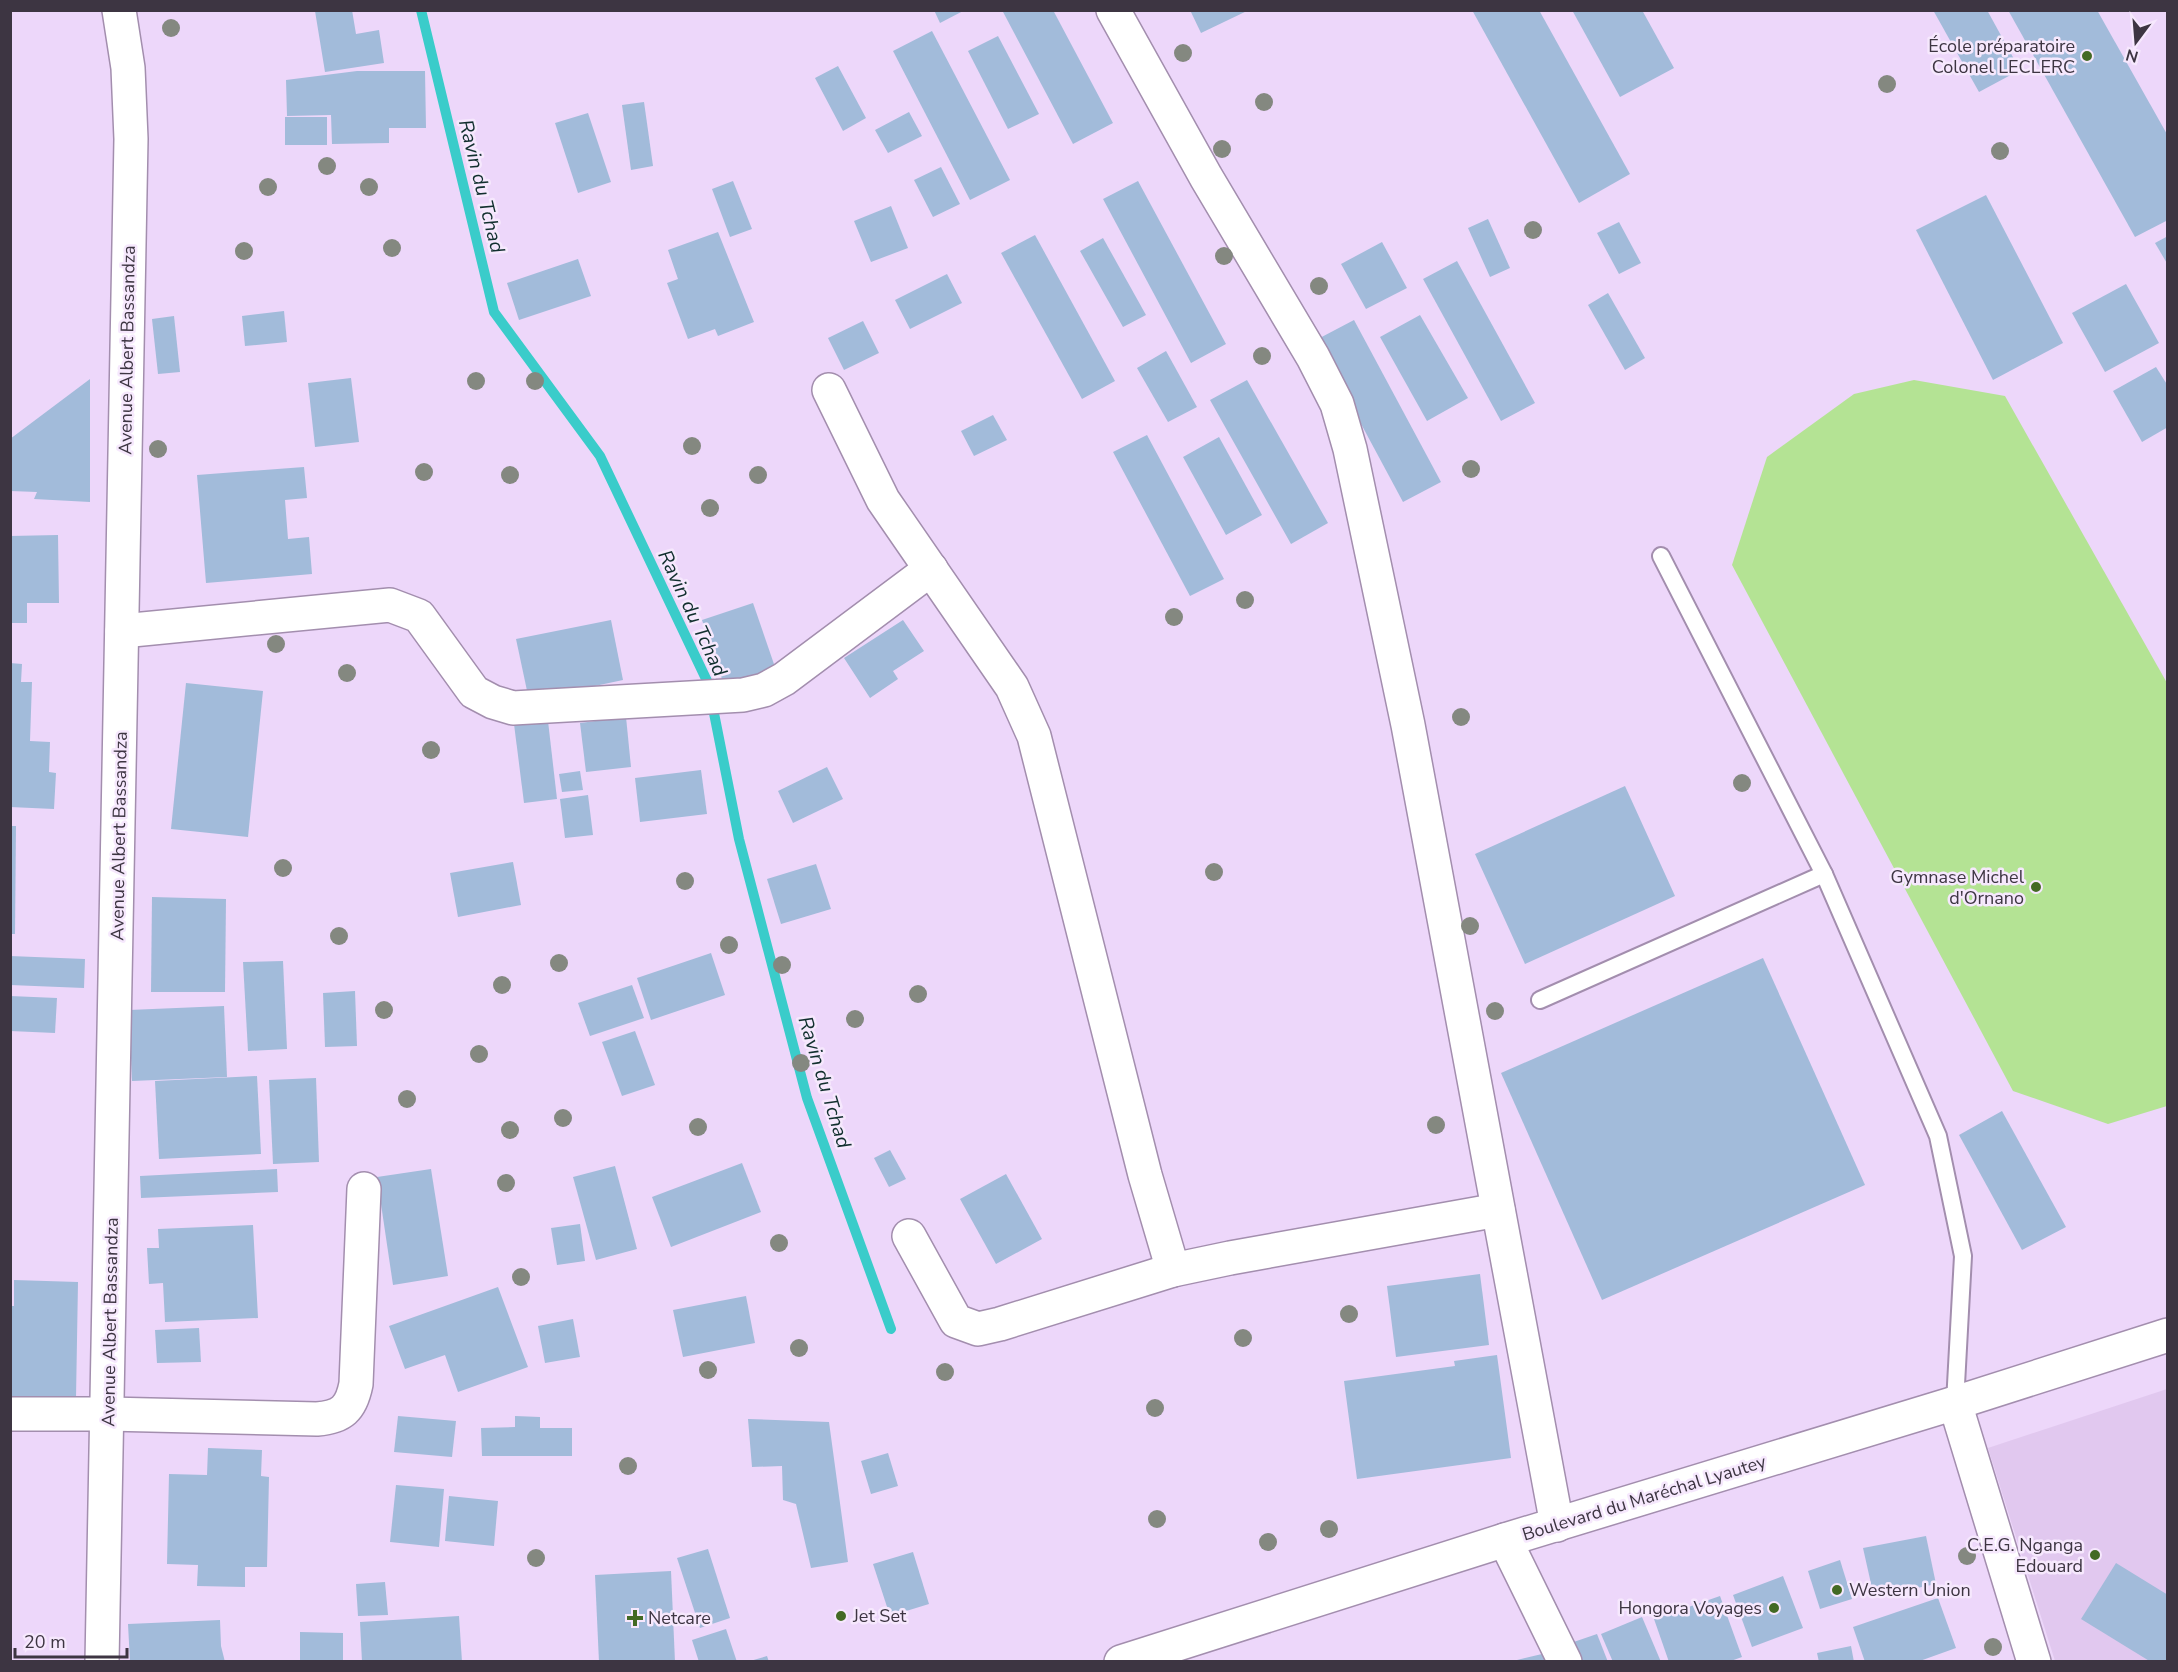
<svg xmlns="http://www.w3.org/2000/svg" width="2178" height="1672" font-family="'Nunito Sans',sans-serif">
  <style>
    .built { fill: #e1c8ef }
    .green { fill: #b4e394 }
    .lines { fill: none; stroke-linecap: round; stroke-linejoin: round }
    .stream { stroke: #3accca; stroke-width: 10 }
    .building { fill: #a2bbda }
    .lane-casing { stroke: #a38eae; stroke-width: 20 }
    .street-casing { stroke: #a38eae; stroke-width: 36 }
    .secondary-casing { stroke: #a38eae; stroke-width: 36 }
    .lane { stroke: #fff; stroke-width: 16 }
    .street { stroke: #fff; stroke-width: 33 }
    .secondary { stroke: #fff; stroke-width: 33 }
    .tree { fill: #848880 }
    .poi-dot { fill: #436a24; stroke: #f6e8fd; stroke-width: 2 }
    .labels { text-anchor: middle; stroke-width: 5; stroke-linejoin: round; paint-order: stroke }
    .poi-label { font-size: 18px; fill: #3d3542; stroke: #f6e8fd; text-anchor: end }
    .street-label { font-size: 18px; fill: #3d3542; stroke: #f6e8fd }
    .water-label { font-size: 20px; font-style: italic; fill: #112f2e; stroke: #f6e8fd }
  </style>
  <rect width="100%" height="100%" fill="#edd7fa"/>
  <!-- built -->
  <polygon class="built" points="2167,1389 2167,1661 2055,1661 1988,1448"/>
  <!-- green -->
  <polygon class="green" points="1914,380 2005,396 2167,683 2167,1106 2108,1124 2013,1091 1732,565 1767,457 1854,394"/>
  <g class="lines">
    <!-- stream -->
    <polyline class="stream" points="421,10 494,312 600,456 708,683 739,839 807,1098 891,1329"/>
  </g>
  <!-- building -->
  <g class="building">
    <polygon points="321,10 352,10 356,34 379,30 384,63 325,72 315,11"/>
    <polygon points="934,10 965,10 940,23"/>
    <polygon points="1002,10 1053,10 1113,123 1073,144"/>
    <polygon points="1190,10 1249,10 1201,33"/>
    <polygon points="1472,10 1539,10 1630,174 1579,203"/>
    <polygon points="1572,10 1642,10 1674,68 1620,97"/>
    <polygon points="1933,10 1987,10 2020,70 1979,92"/>
    <polygon points="2008,10 2097,10 2168,136 2168,220 2135,237"/>
    <polygon points="932,31 1010,180 970,200 893,51"/>
    <polygon points="998,36 1039,114 1008,129 968,51"/>
    <polygon points="838,66 866,118 843,131 815,78"/>
    <polygon points="357,71 425,71 426,128 389,128 389,143 332,144 331,115 287,116 286,80"/>
    <polygon points="644,102 653,166 631,170 622,105"/>
    <polygon points="909,112 922,136 888,153 875,130"/>
    <polygon points="588,113 611,182 578,193 555,123"/>
    <rect x="285" y="117" width="42" height="28"/>
    <polygon points="941,167 960,204 933,217 914,180"/>
    <polygon points="733,181 752,229 730,237 712,189"/>
    <polygon points="1138,181 1226,344 1191,363 1103,199"/>
    <polygon points="1986,195 2063,343 1993,380 1916,230"/>
    <polygon points="891,206 908,248 871,262 854,221"/>
    <polygon points="1488,219 1510,268 1490,277 1468,228"/>
    <polygon points="1619,222 1641,263 1619,274 1597,233"/>
    <polygon points="718,232 754,322 718,336 715,329 688,339 667,283 678,279 668,250"/>
    <polygon points="1035,235 1115,381 1082,399 1001,253"/>
    <polygon points="2168,236 2168,265 2155,243"/>
    <polygon points="1103,238 1146,315 1123,327 1080,251"/>
    <polygon points="1382,242 1407,288 1366,309 1341,264"/>
    <polygon points="578,259 591,296 519,320 507,283"/>
    <polygon points="1457,261 1535,403 1501,421 1423,279"/>
    <polygon points="947,274 962,303 910,329 895,300"/>
    <polygon points="2126,284 2159,343 2105,372 2072,313"/>
    <polygon points="1608,293 1645,358 1625,370 1588,305"/>
    <polygon points="284,311 287,342 245,346 242,316"/>
    <polygon points="1420,315 1468,398 1427,421 1380,337"/>
    <polygon points="174,316 180,372 158,374 152,319"/>
    <polygon points="1354,320 1441,482 1403,502 1316,340"/>
    <polygon points="863,321 879,353 844,370 828,338"/>
    <polygon points="1166,351 1197,407 1168,422 1137,368"/>
    <polygon points="2156,367 2168,386 2168,427 2142,442 2113,391"/>
    <polygon points="351,378 359,442 315,447 308,383"/>
    <polygon points="90,379 90,502 34,499 37,492 10,491 10,439"/>
    <polygon points="1247,380 1328,523 1291,544 1210,400"/>
    <polygon points="993,415 1007,440 974,456 961,431"/>
    <polygon points="1147,435 1224,579 1190,596 1113,452"/>
    <polygon points="1219,437 1262,515 1226,535 1183,457"/>
    <polygon points="304,467 307,498 285,500 288,539 309,537 312,574 206,583 197,475"/>
    <polygon points="58,535 59,603 27,603 27,623 10,623 10,536"/>
    <polygon points="753,603 776,670 725,688 702,620"/>
    <polygon points="611,620 623,680 529,700 516,639"/>
    <polygon points="903,620 924,651 893,671 898,679 870,698 844,658"/>
    <polygon points="10,663 22,664 21,682 32,682 30,741 50,742 49,772 56,773 54,809 10,807"/>
    <polygon points="186,683 263,691 248,837 171,829"/>
    <polygon points="626,717 631,767 586,772 580,723"/>
    <polygon points="548,721 557,799 524,803 514,724"/>
    <polygon points="827,767 843,799 793,823 778,791"/>
    <polygon points="701,770 707,814 640,822 635,778"/>
    <polygon points="580,771 583,790 562,792 559,774"/>
    <polygon points="1625,786 1675,896 1525,964 1475,854"/>
    <polygon points="588,795 593,835 565,838 560,799"/>
    <polygon points="10,826 16,826 15,934 10,934"/>
    <polygon points="513,862 521,905 458,917 450,873"/>
    <polygon points="816,864 831,909 781,924 767,879"/>
    <polygon points="152,897 226,899 225,992 151,992"/>
    <polygon points="711,953 725,995 651,1020 637,978"/>
    <polygon points="10,956 85,959 84,988 10,985"/>
    <polygon points="1763,958 1865,1185 1602,1300 1501,1073"/>
    <polygon points="283,961 287,1049 248,1051 243,962"/>
    <polygon points="632,985 644,1018 590,1036 578,1003"/>
    <polygon points="355,991 357,1046 325,1047 323,993"/>
    <polygon points="10,996 57,998 55,1033 10,1031"/>
    <polygon points="224,1006 227,1077 132,1081 129,1010"/>
    <polygon points="635,1031 655,1085 622,1096 602,1042"/>
    <polygon points="257,1076 261,1154 159,1159 155,1081"/>
    <polygon points="316,1078 319,1162 273,1164 269,1080"/>
    <polygon points="2002,1111 2066,1227 2022,1250 1959,1135"/>
    <polygon points="890,1150 906,1179 889,1187 874,1158"/>
    <polygon points="742,1163 761,1212 671,1247 652,1197"/>
    <polygon points="615,1166 637,1249 596,1260 573,1177"/>
    <polygon points="277,1169 278,1192 141,1198 140,1176"/>
    <polygon points="431,1169 448,1276 393,1285 377,1177"/>
    <polygon points="1006,1174 1042,1239 996,1264 960,1199"/>
    <polygon points="580,1224 585,1261 557,1265 551,1228"/>
    <polygon points="253,1225 258,1318 165,1322 163,1283 149,1284 147,1248 159,1248 158,1229"/>
    <polygon points="1480,1274 1489,1345 1396,1357 1387,1286"/>
    <polygon points="14,1280 78,1282 76,1398 10,1396 10,1306 14,1306"/>
    <polygon points="498,1287 528,1367 458,1392 445,1355 405,1369 389,1326"/>
    <polygon points="746,1296 755,1343 683,1357 673,1310"/>
    <polygon points="573,1319 580,1357 545,1363 538,1326"/>
    <polygon points="199,1328 201,1362 157,1363 155,1330"/>
    <polygon points="1497,1355 1511,1458 1357,1479 1344,1381 1455,1366 1454,1361"/>
    <polygon points="398,1416 456,1421 452,1457 394,1452"/>
    <polygon points="515,1416 540,1417 540,1428 572,1428 572,1456 482,1456 481,1428 515,1427"/>
    <polygon points="748,1419 829,1422 848,1562 811,1568 796,1504 783,1500 782,1466 752,1467"/>
    <polygon points="208,1448 262,1450 261,1476 269,1477 267,1567 245,1567 245,1587 197,1586 198,1565 167,1564 169,1474 207,1475"/>
    <polygon points="888,1453 898,1486 871,1494 861,1461"/>
    <polygon points="396,1485 444,1489 439,1547 390,1542"/>
    <polygon points="449,1496 498,1501 494,1546 445,1541"/>
    <polygon points="1926,1536 1936,1584 1874,1597 1863,1548"/>
    <polygon points="708,1549 730,1618 700,1628 677,1558"/>
    <polygon points="913,1552 929,1604 890,1616 873,1564"/>
    <polygon points="1840,1560 1852,1599 1820,1609 1808,1571"/>
    <polygon points="2116,1563 2168,1595 2168,1662 2151,1662 2081,1619"/>
    <polygon points="671,1571 675,1662 599,1662 595,1575"/>
    <polygon points="1783,1576 1803,1628 1752,1647 1733,1595"/>
    <polygon points="385,1582 388,1615 358,1616 356,1584"/>
    <polygon points="1720,1596 1742,1657 1728,1662 1669,1662 1654,1619"/>
    <polygon points="1938,1598 1956,1648 1917,1662 1865,1662 1853,1627"/>
    <polygon points="459,1616 462,1662 362,1662 360,1622"/>
    <polygon points="1642,1617 1661,1662 1613,1662 1601,1634"/>
    <polygon points="220,1620 221,1646 225,1662 130,1662 128,1624"/>
    <polygon points="726,1629 737,1662 699,1662 692,1640"/>
    <polygon points="300,1632 343,1633 343,1662 300,1662"/>
    <polygon points="1597,1634 1608,1662 1569,1662 1562,1646"/>
    <polygon points="1851,1646 1854,1662 1819,1662 1817,1653"/>
    <polygon points="1542,1654 1546,1662 1513,1662 1513,1661"/>
    <polygon points="767,1656 769,1662 750,1662 750,1661"/>
  </g>
  <g class="lines">
    <defs>
      <g id="lane">
        <polyline points="1661,556 1824,874 1938,1136 1963,1256 1955,1403"/>
        <polyline points="1540,1000 1824,874"/>
      </g>
      <g id="street">
        <polyline points="1113,10 1206,177 1313,357 1337,404 1350,449 1408,725 1557,1525"/>
        <polyline points="829,390 883,500 1012,687 1034,736 1145,1175 1173,1270"/>
        <polyline points="122,631 390,605 419,616 474,692 493,702 513,708 743,695 764,690 784,679 931,569"/>
        <polyline points="909,1236 956,1321 978,1329 1000,1324 1173,1270 1230,1258 1498,1210"/>
        <polyline points="1955,1403 2034,1662"/>
        <path d="M10,1414h98l209,5c25,-2 34,-10 39,-35l8,-195"/>
        <polyline points="1505,1540 1565,1662"/>
        <polyline points="102,1662 131,139 128,68 119,10"/>
      </g>
      <polyline id="secondary" points="1121,1662 1505,1540 1955,1403 2168,1335"/>
    </defs>
    <!-- lane casing -->
    <use href="#lane" class="lane-casing"/>
    <!-- street casing -->
    <use href="#street" class="street-casing"/>
    <!-- secondary casing -->
    <use href="#secondary" class="secondary-casing"/>
    <!-- lane -->
    <use href="#lane" class="lane"/>
    <!-- street -->
    <use href="#street" class="street"/>
    <!-- secondary -->
    <use href="#secondary" class="secondary"/>
  </g>
  <!-- trees -->
  <g class="tree">
    <circle cx="171" cy="28" r="9"/>
    <circle cx="1183" cy="53" r="9"/>
    <circle cx="1887" cy="84" r="9"/>
    <circle cx="1264" cy="102" r="9"/>
    <circle cx="1222" cy="149" r="9"/>
    <circle cx="2000" cy="151" r="9"/>
    <circle cx="327" cy="166" r="9"/>
    <circle cx="268" cy="187" r="9"/>
    <circle cx="369" cy="187" r="9"/>
    <circle cx="1533" cy="230" r="9"/>
    <circle cx="392" cy="248" r="9"/>
    <circle cx="244" cy="251" r="9"/>
    <circle cx="1224" cy="256" r="9"/>
    <circle cx="1319" cy="286" r="9"/>
    <circle cx="1262" cy="356" r="9"/>
    <circle cx="476" cy="381" r="9"/>
    <circle cx="535" cy="381" r="9"/>
    <circle cx="692" cy="446" r="9"/>
    <circle cx="158" cy="449" r="9"/>
    <circle cx="1471" cy="469" r="9"/>
    <circle cx="424" cy="472" r="9"/>
    <circle cx="510" cy="475" r="9"/>
    <circle cx="758" cy="475" r="9"/>
    <circle cx="710" cy="508" r="9"/>
    <circle cx="1245" cy="600" r="9"/>
    <circle cx="1174" cy="617" r="9"/>
    <circle cx="276" cy="644" r="9"/>
    <circle cx="347" cy="673" r="9"/>
    <circle cx="1461" cy="717" r="9"/>
    <circle cx="431" cy="750" r="9"/>
    <circle cx="1742" cy="783" r="9"/>
    <circle cx="283" cy="868" r="9"/>
    <circle cx="1214" cy="872" r="9"/>
    <circle cx="685" cy="881" r="9"/>
    <circle cx="1470" cy="926" r="9"/>
    <circle cx="339" cy="936" r="9"/>
    <circle cx="729" cy="945" r="9"/>
    <circle cx="559" cy="963" r="9"/>
    <circle cx="782" cy="965" r="9"/>
    <circle cx="502" cy="985" r="9"/>
    <circle cx="918" cy="994" r="9"/>
    <circle cx="384" cy="1010" r="9"/>
    <circle cx="1495" cy="1011" r="9"/>
    <circle cx="855" cy="1019" r="9"/>
    <circle cx="479" cy="1054" r="9"/>
    <circle cx="801" cy="1063" r="9"/>
    <circle cx="407" cy="1099" r="9"/>
    <circle cx="563" cy="1118" r="9"/>
    <circle cx="1436" cy="1125" r="9"/>
    <circle cx="698" cy="1127" r="9"/>
    <circle cx="510" cy="1130" r="9"/>
    <circle cx="506" cy="1183" r="9"/>
    <circle cx="779" cy="1243" r="9"/>
    <circle cx="521" cy="1277" r="9"/>
    <circle cx="1349" cy="1314" r="9"/>
    <circle cx="1243" cy="1338" r="9"/>
    <circle cx="799" cy="1348" r="9"/>
    <circle cx="708" cy="1370" r="9"/>
    <circle cx="945" cy="1372" r="9"/>
    <circle cx="1155" cy="1408" r="9"/>
    <circle cx="628" cy="1466" r="9"/>
    <circle cx="1157" cy="1519" r="9"/>
    <circle cx="1329" cy="1529" r="9"/>
    <circle cx="1268" cy="1542" r="9"/>
    <circle cx="1967" cy="1556" r="9"/>
    <circle cx="536" cy="1558" r="9"/>
    <circle cx="1993" cy="1647" r="9"/>
  </g>
  <!-- markers -->
  <g class="poi-dot">
    <circle cx="2087" cy="56" r="6"/>
    <circle cx="2036" cy="887" r="6"/>
    <circle cx="2095" cy="1555" r="6"/>
    <circle cx="1837" cy="1590" r="6"/>
    <circle cx="1774" cy="1608" r="6"/>
    <circle cx="841" cy="1616" r="6"/>
    <path d="M632 1609h6v6h6v6h-6v6h-6v-6h-6v-6h6z"/>
  </g>
  <g class="labels">
    <!-- poi labels -->
    <g class="poi-label">
      <text x="2075" y="52">École préparatoire<tspan x="2075" dy="21">Colonel LECLERC</tspan></text>
      <text x="2024" y="883">Gymnase Michel<tspan x="2024" dy="21">d'Ornano</tspan></text>
      <text x="2083" y="1551">C.E.G. Nganga<tspan x="2083" dy="21">Edouard</tspan></text>
      <text x="1849" y="1596" text-anchor="start">Western Union</text>
      <text x="1762" y="1614">Hongora Voyages</text>
      <text x="853" y="1622" text-anchor="start">Jet Set</text>
      <text x="648" y="1624" text-anchor="start">Netcare</text>
    </g>
    <!-- street labels -->
    <g class="street-label">
      <text transform="translate(127 350) rotate(-89)" y="6">Avenue Albert Bassandza</text>
      <text transform="translate(119 836) rotate(-89)" y="6">Avenue Albert Bassandza</text>
      <text transform="translate(110 1322) rotate(-89)" y="6">Avenue Albert Bassandza</text>
      <text transform="translate(1644 1498) rotate(-17)" y="6">Boulevard du Maréchal Lyautey</text>
    </g>
    <!-- water labels -->
    <g class="water-label">
      <text transform="translate(482 186) rotate(76)" y="7">Ravin du Tchad</text>
      <text transform="translate(693 613) rotate(65)" y="7">Ravin du Tchad</text>
      <text transform="translate(825 1082) rotate(73)" y="7">Ravin du Tchad</text>
    </g>
  </g>
  <!-- border -->
  <rect width="2178" height="1672" fill="none" stroke="#3d3542" stroke-width="24"/>
  <!-- north arrow -->
  <g transform="translate(2136 42) rotate(196)" stroke="#f6e8fd" stroke-width="4.5" paint-order="stroke">
  <path d="M0-4.5L10 22L0 15L-10 22Z" fill="#3d3542"/>
  <text y="-9" font-size="16" font-weight="bold" text-anchor="middle" fill="#3d3542">N</text>
  </g>
  <!-- scale -->
  <path d="M15 1648v9h112v-9" fill="none" stroke="#3d3542" stroke-width="3"/>
  <text x="24" y="1648" font-size="18" fill="#3d3542" stroke="#f6e8fd" stroke-width="4.5" paint-order="stroke">20 m</text>
</svg>
